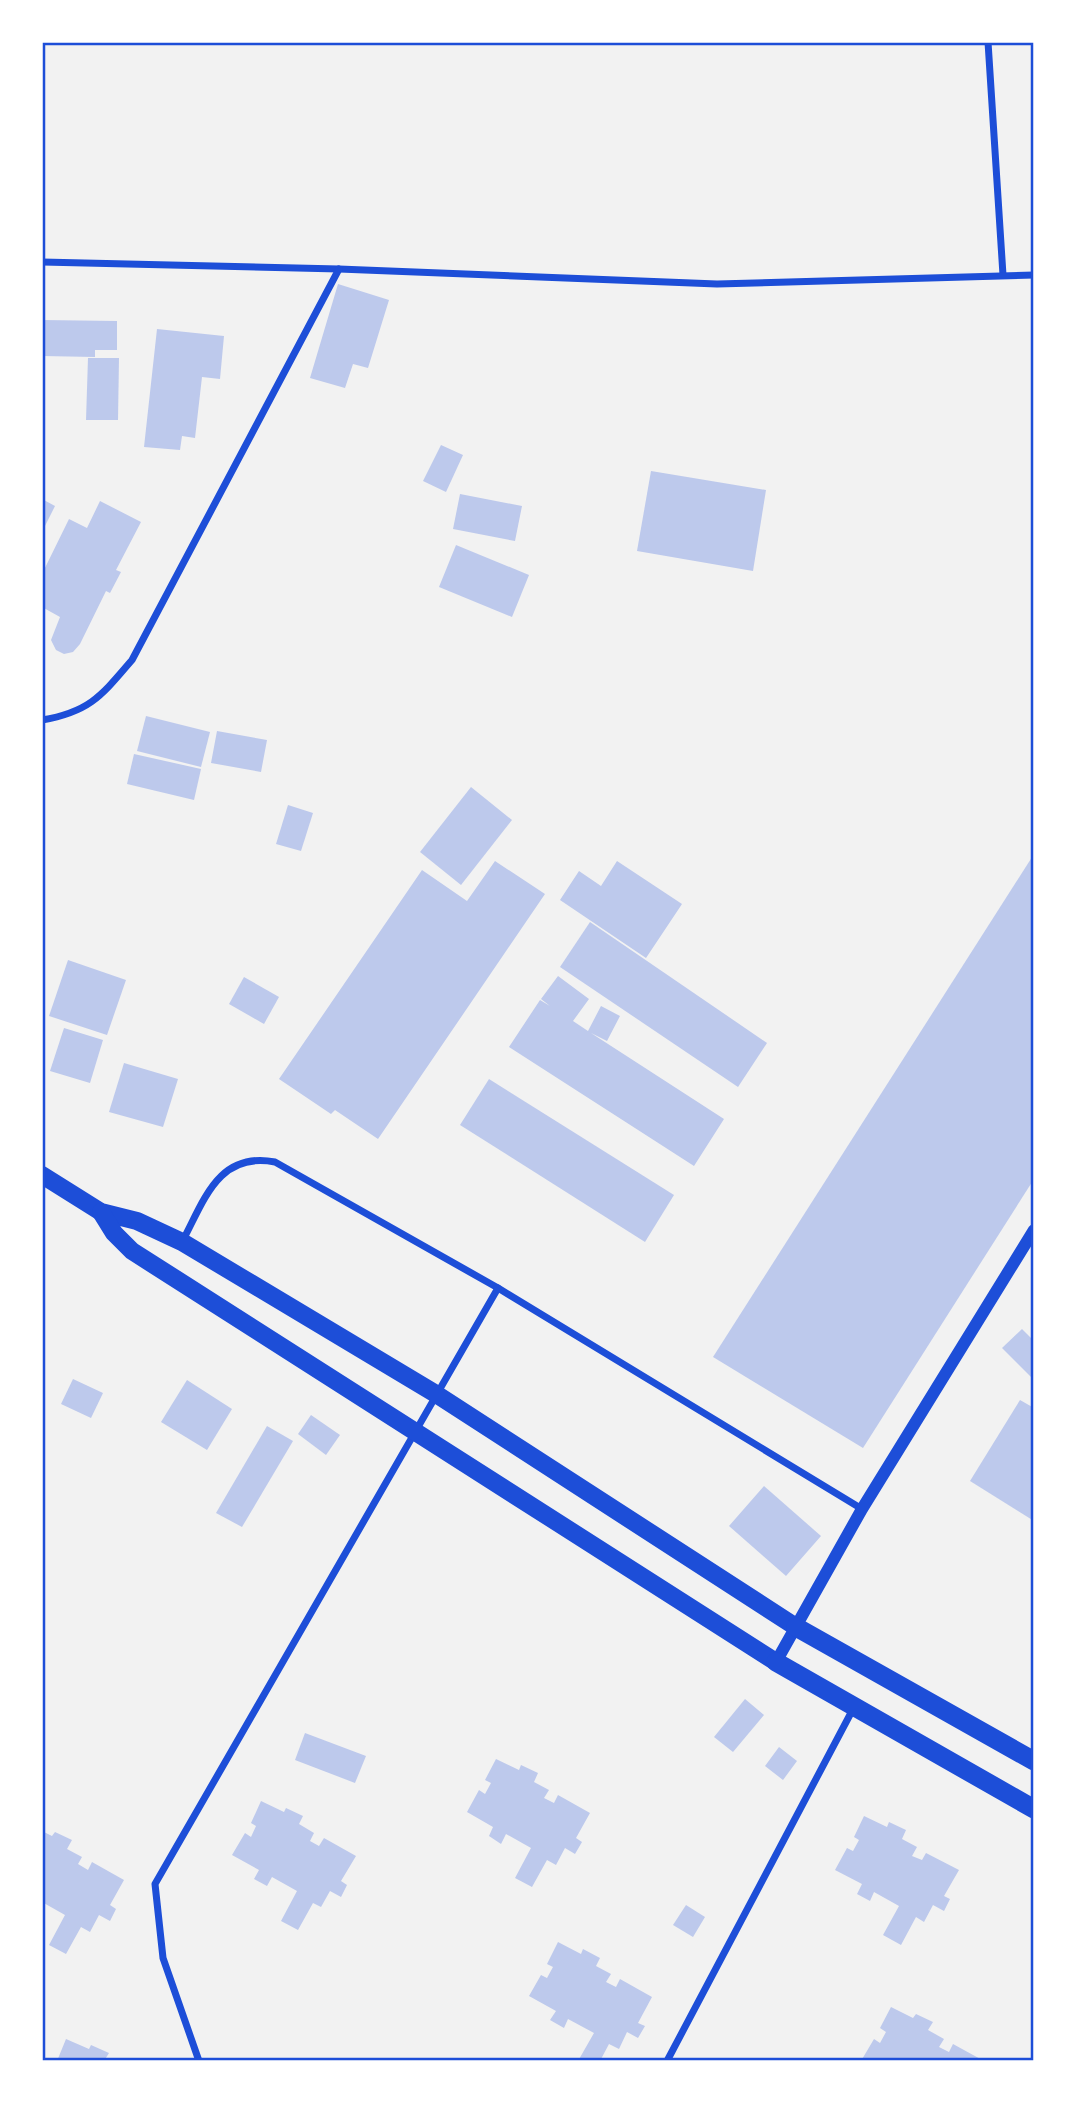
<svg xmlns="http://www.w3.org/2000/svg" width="1076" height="2103" font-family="Commissioner,sans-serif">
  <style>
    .building { fill: #bdc9ec }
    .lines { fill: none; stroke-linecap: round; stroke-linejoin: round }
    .minor { stroke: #1d4ed8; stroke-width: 7 }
    .tertiary { stroke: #1d4ed8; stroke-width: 12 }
    .primary { stroke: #1d4ed8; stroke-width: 18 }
    .trunk { stroke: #1d4ed8; stroke-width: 19 }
    .neatline { fill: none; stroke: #1d4ed8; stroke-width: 2.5 }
  </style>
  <rect width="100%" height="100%" fill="#f2f2f2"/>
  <!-- building -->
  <g class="building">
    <polygon points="338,284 389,300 368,368 353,364 345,388 310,378"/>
    <polygon points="42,320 117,321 117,350 95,350 95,357 42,356"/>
    <polygon points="157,329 224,336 220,379 202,377 195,438 182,436 180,450 144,447"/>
    <polygon points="88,358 119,358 118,420 86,420"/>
    <polygon points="441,445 463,455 446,492 423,481"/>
    <polygon points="651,471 766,490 753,571 637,551"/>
    <polygon points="460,494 522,506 515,541 453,529"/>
    <polygon points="42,499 55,506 42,532"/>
    <polygon points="100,501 141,522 116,570 121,572 110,593 106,591 80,644 73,652 64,654 56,650 51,640 60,617 42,607 42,574 69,519 87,528"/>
    <polygon points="456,545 529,575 512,617 439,587"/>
    <polygon points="146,716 210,732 201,767 137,751"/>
    <polygon points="217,731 267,740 261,772 211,763"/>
    <polygon points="134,754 201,769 194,800 127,784"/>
    <polygon points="471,787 512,820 461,885 420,852"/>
    <polygon points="288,805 313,813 301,851 276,844"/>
    <polygon points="1034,854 1034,1179 863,1448 713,1357"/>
    <polygon points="495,861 545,894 378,1139 335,1110 331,1114 279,1079 422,870 467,901"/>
    <polygon points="617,861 682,904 646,958 560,900 579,871 601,886"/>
    <polygon points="590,922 767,1043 738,1087 560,967"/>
    <polygon points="68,960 126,980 107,1035 49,1016"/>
    <polygon points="558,976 589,999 573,1021 588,1031 601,1006 620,1016 607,1041 591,1033 724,1119 694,1166 509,1047 540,1000 550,1006 541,999"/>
    <polygon points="244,977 279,997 264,1024 229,1004"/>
    <polygon points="64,1028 103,1040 90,1083 50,1071"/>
    <polygon points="124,1063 178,1079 163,1127 109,1112"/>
    <polygon points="489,1079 674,1195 645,1242 460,1125"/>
    <polygon points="1022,1329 1034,1341 1034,1374 1031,1377 1002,1348"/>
    <polygon points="73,1379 103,1393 91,1418 61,1404"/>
    <polygon points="187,1380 232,1409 207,1450 161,1422"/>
    <polygon points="1020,1400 1034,1408 1034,1521 970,1481"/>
    <polygon points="311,1415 340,1435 326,1455 298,1434"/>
    <polygon points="267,1426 293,1441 242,1527 216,1513"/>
    <polygon points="764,1486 821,1536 786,1576 729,1526"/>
    <polygon points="745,1699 764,1715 733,1752 714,1737"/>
    <polygon points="305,1733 366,1756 355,1783 295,1760"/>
    <polygon points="779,1747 797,1761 783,1780 765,1766"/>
    <polygon points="496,1759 519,1770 521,1765 538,1773 534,1782 549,1790 544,1798 554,1803 558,1795 590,1813 576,1838 582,1842 575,1854 565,1848 556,1865 547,1860 532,1887 515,1878 531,1848 506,1834 501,1844 489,1836 493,1827 467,1812 479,1790 485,1794 491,1783 485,1780"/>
    <polygon points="261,1801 284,1812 286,1808 303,1816 299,1824 314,1833 310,1841 319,1846 324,1838 356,1856 341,1881 347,1885 341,1897 330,1891 321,1907 313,1903 298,1930 281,1921 297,1891 272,1877 267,1886 254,1879 259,1870 232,1855 245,1833 251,1837 256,1826 251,1823"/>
    <polygon points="864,1816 887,1827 889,1822 906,1830 902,1839 917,1847 912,1856 922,1860 926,1853 959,1870 944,1896 950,1899 944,1911 933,1905 924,1922 916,1917 901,1945 883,1935 899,1906 874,1892 870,1901 857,1894 862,1884 835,1870 847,1848 853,1851 859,1840 854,1837"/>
    <polygon points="42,1831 52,1836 55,1832 72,1840 67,1849 82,1857 78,1864 88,1870 92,1862 124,1880 110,1905 116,1909 110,1921 99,1915 90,1932 81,1927 66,1954 49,1945 65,1915 42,1902"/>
    <polygon points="686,1905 705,1917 693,1937 673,1925"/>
    <polygon points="558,1942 581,1954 583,1949 600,1958 596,1966 611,1974 606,1982 616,1987 620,1979 652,1997 638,2023 645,2026 638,2038 627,2032 619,2049 609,2044 600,2061 578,2061 594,2033 568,2019 564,2028 550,2020 556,2011 529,1996 541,1975 547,1978 553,1967 547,1964"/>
    <polygon points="891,2007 913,2018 916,2014 933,2022 928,2030 944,2039 939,2047 949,2052 953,2044 984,2061 861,2061 874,2039 880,2043 886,2032 880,2028"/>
    <polygon points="66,2039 89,2049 91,2045 109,2053 104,2061 57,2061"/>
  </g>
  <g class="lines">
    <!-- minor -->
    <g class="minor">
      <polyline points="988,42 1003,275"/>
      <polyline points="42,262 339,269 717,284 1034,275"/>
      <path d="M42,720c48,-8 60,-25 90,-60l207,-391"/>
      <path d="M182,1242c22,-41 36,-91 93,-80l223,126 364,221"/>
      <polyline points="199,2061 163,1958 155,1884 498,1288"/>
      <polyline points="667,2061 853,1709"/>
    </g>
    <!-- tertiary -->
    <polyline class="tertiary" points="776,1662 862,1509 1034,1230"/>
    <!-- primary -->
    <g class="primary">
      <polyline points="42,1175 101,1212 137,1221 182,1242 436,1394 796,1627"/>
      <polyline points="101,1212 114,1233 132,1251 776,1662"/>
    </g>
    <!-- trunk -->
    <g class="trunk">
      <polyline points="796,1627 1034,1761"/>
      <polyline points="776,1662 1034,1809"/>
    </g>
  </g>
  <!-- border -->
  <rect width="1076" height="2103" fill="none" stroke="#ffffff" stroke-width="88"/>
  <rect x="44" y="44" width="988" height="2015" class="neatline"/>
</svg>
